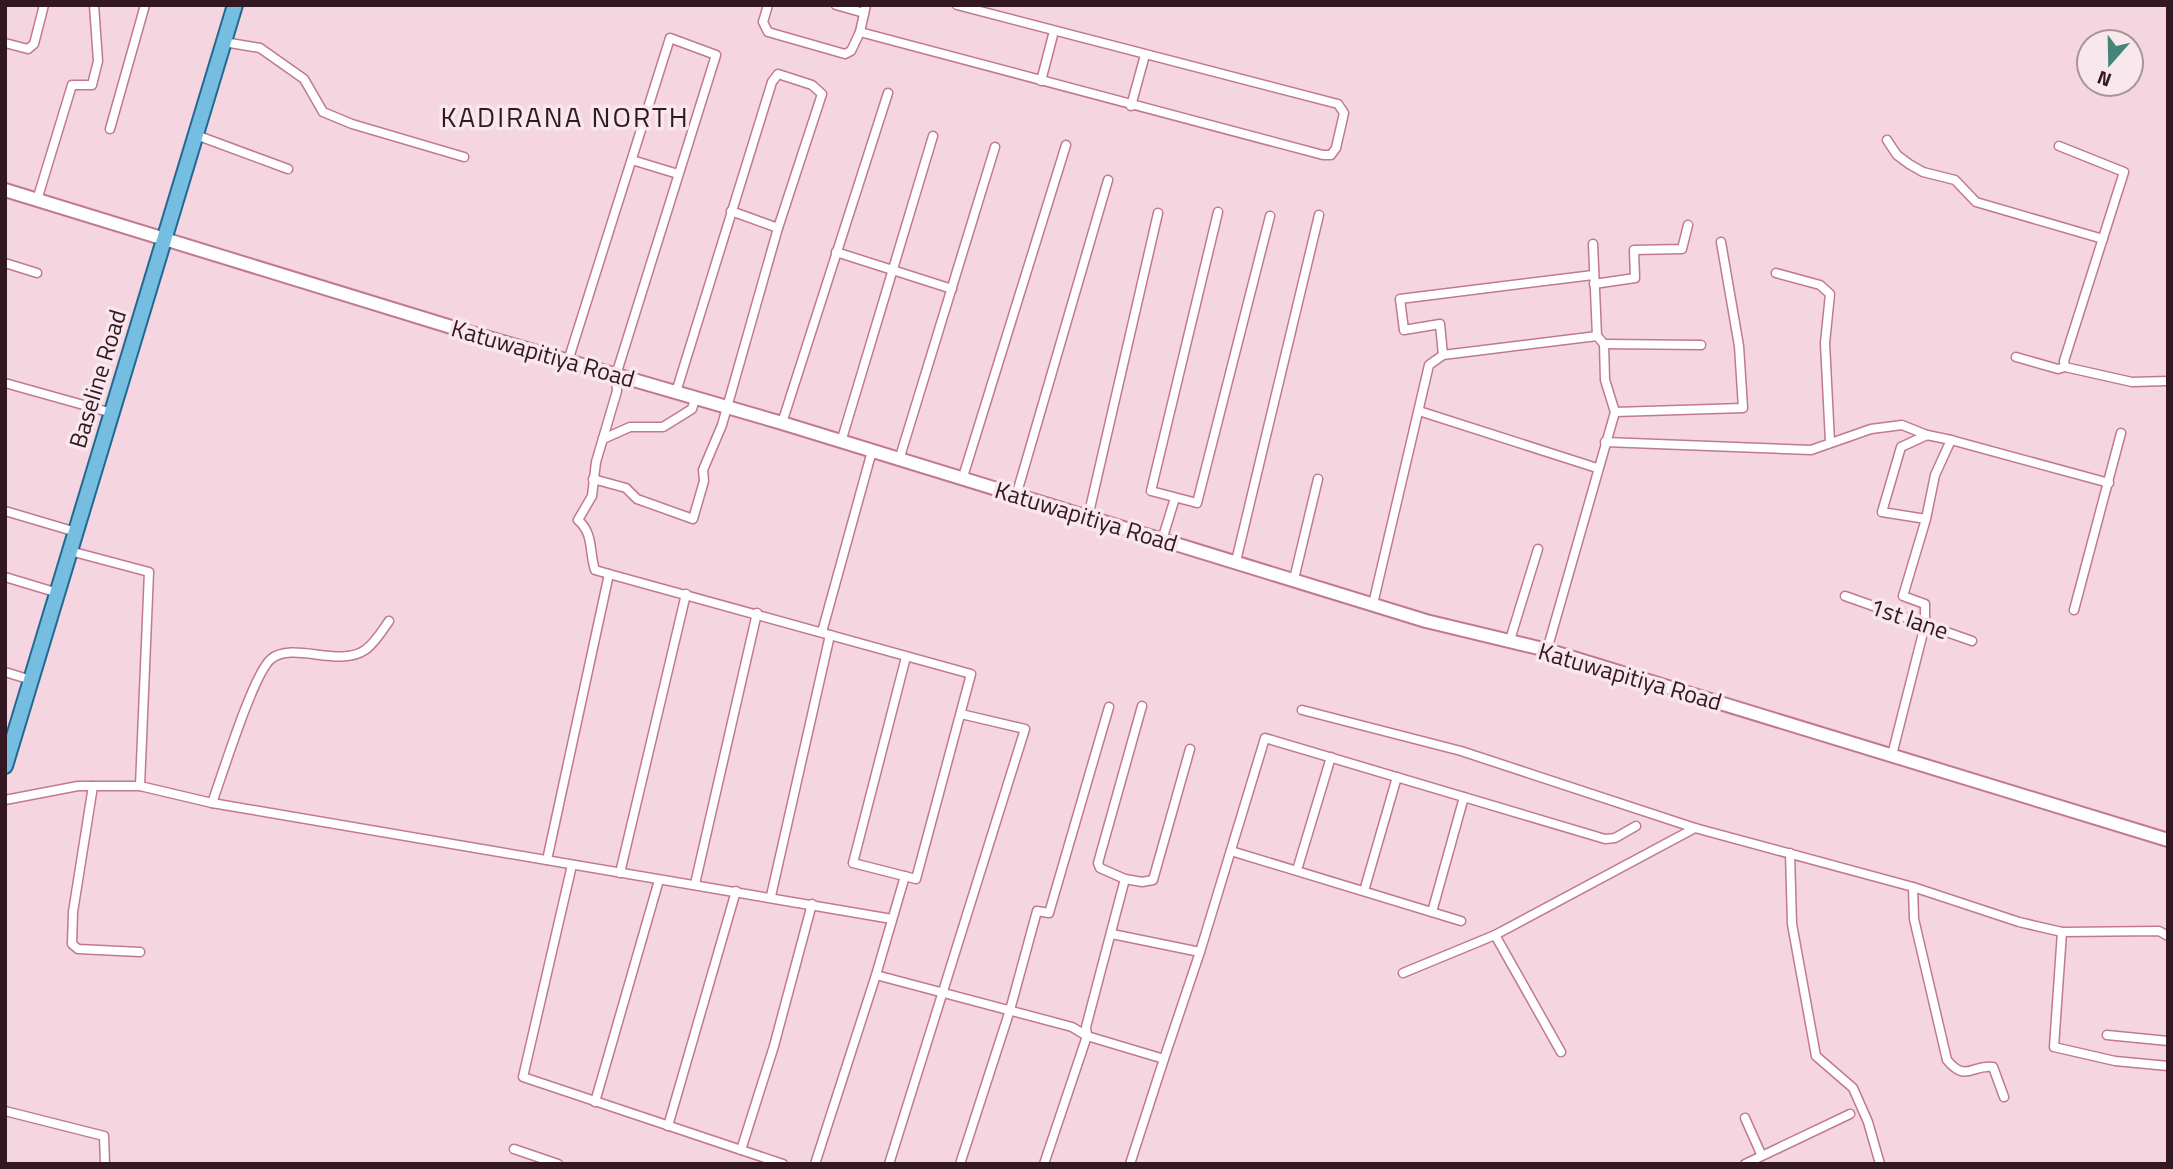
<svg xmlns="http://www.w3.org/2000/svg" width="2173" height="1169" font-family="'Titillium Web',sans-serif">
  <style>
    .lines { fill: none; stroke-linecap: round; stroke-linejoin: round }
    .street-casing { stroke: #c17993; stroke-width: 11 }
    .secondary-casing { stroke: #c17993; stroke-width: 16 }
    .primary-casing { stroke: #236891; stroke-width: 18 }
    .street { stroke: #fff; stroke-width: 8 }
    .secondary { stroke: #fff; stroke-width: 12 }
    .primary { stroke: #76bee1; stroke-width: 14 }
    .labels { text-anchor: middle; stroke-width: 7; stroke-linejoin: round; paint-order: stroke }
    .street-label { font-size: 24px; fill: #331722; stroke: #f8e7ec }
    .quarter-label { font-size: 28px; letter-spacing: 2px; fill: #331722; stroke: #f8e7ec }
  </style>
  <rect width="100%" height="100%" fill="#f5d5df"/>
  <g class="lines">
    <defs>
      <g id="street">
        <polyline points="768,5 763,22 768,32 845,54 851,51 860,32"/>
        <polyline points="836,5 864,13"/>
        <polyline points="866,5 860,32 1323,155 1331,155 1336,148 1344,113 1338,104 957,5"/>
        <polyline points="224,42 260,48 304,79 323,112 352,124 464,157"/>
        <polyline points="5,43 28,49 34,44 44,5"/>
        <polyline points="1041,81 1054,31"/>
        <polyline points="1131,106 1145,55"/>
        <polyline points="110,129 145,5"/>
        <polyline points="196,135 288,169"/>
        <polyline points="1887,140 1897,155 1909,164 1923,172 1955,180 1976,202 2103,239"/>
        <polyline points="2059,146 2124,172 2064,361 2065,367"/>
        <polyline points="632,160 678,174"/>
        <polyline points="37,200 72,85 92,85 98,61 94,5"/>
        <polyline points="731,211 778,228"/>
        <polyline points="1218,212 1151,491 1197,503 1270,216"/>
        <polyline points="1593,244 1597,336"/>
        <polyline points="836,252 952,289"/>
        <polyline points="5,263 37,273"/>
        <polyline points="1776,273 1820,285 1830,294 1825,343 1830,442"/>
        <polyline points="1594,284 1635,278 1634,250 1682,249 1688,225"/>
        <polyline points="1604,344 1701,345"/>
        <polyline points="1443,355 1440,324 1404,330 1400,299 1593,275"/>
        <polyline points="2016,357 2058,369 2065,367 2132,382 2168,381"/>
        <path d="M568,361l102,-323 46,17 -100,320 1,16 -21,71 -4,34 -14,24c16,14 11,32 17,50l14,4"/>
        <polyline points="5,383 112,413"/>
        <polyline points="1419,411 1597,468"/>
        <polyline points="1615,412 1743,408 1739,346 1721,242"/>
        <polyline points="782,423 888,93"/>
        <polyline points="603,439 630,427 663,427 692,409 695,399"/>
        <polyline points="1951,440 2109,483"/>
        <polyline points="841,442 933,136"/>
        <polyline points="1605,442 1811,450 1871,429 1902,425 1927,435"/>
        <polyline points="899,460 995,147"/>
        <polyline points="593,479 626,488 637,499 693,519 704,481 703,470 722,425 778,228 822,94 812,85 778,74 772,82 676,392"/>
        <polyline points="962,480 1066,145"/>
        <polyline points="1016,496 1108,180"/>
        <polyline points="5,511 76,532"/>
        <polyline points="1088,517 1158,213"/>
        <polyline points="1162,540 1175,498"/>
        <polyline points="70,551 149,572 140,786"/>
        <polyline points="1236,561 1319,215"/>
        <polyline points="5,577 58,593"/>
        <polyline points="1294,579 1318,479"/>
        <polyline points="1845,596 1972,641"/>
        <polyline points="1373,604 1429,365 1443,355 1597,336 1604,344 1605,380 1615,412 1547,650"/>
        <polyline points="2074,610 2121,433"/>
        <polyline points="822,632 872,451"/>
        <polyline points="1509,643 1538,549"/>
        <polyline points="5,672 31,680"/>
        <path d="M1302,710l159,41 234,77 218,59 1,32 33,141c19,23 25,4 46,7l11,30"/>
        <polyline points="1892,755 1925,625 1925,604 1903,596 1926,519 1882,512 1901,447 1927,435 1951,440 1935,475 1926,519"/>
        <polyline points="93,786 73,912 72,944 78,949 140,952"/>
        <polyline points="5,800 78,786 140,786 212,803 892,919"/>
        <path d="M212,803c10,-27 41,-129 59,-144 22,-18 68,9 94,-9 9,-6 17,-19 24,-29"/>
        <polyline points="1231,851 1461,921"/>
        <polyline points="1790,853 1792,924 1816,1056 1853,1088 1868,1122 1880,1164"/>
        <polyline points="547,860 609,574 971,674 916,879 853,863 906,657"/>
        <polyline points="572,865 523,1077 783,1164"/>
        <polyline points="1297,870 1331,757"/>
        <polyline points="620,873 686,594"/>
        <polyline points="905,876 876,975 1072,1027 1087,1036 1164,1059 1130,1164"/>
        <polyline points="1125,879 1100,868 1098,863 1142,706"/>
        <polyline points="695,884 757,613"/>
        <polyline points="1913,887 2019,922 2062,932 2159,931 2168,936"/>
        <polyline points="1364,891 1397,777"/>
        <polyline points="771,896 830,635"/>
        <polyline points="1432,912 1464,797"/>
        <polyline points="2062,932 2054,1047 2115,1061 2168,1066"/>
        <polyline points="1112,934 1200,952 1164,1059"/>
        <polyline points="1495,935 1561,1052"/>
        <polyline points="1200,952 1265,738 1605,839 1615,838 1636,826"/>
        <polyline points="1403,973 1495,935 1695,828"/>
        <polyline points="2107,1035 2168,1041"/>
        <polyline points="595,1102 659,880"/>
        <polyline points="5,1111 104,1136 105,1164"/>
        <polyline points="1745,1118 1761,1154"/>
        <polyline points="668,1126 736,891"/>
        <polyline points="514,1149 558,1164"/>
        <polyline points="741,1150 774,1046 812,904"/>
        <polyline points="815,1164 876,975"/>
        <polyline points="889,1164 1025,729 961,714"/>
        <polyline points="960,1164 1010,1010 1037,911 1049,913 1109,707"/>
        <polyline points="1044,1164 1087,1036 1086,1027 1125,879 1142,882 1153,880 1190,749"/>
        <polyline points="1745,1164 1850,1114"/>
      </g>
      <polyline id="secondary" points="5,190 461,330 782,423 1426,621 1547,650 2168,840"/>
      <polyline id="primary" points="5,766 235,5"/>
    </defs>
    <!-- street casing -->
    <use href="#street" class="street-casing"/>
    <!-- secondary casing -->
    <use href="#secondary" class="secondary-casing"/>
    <!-- primary casing -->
    <use href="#primary" class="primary-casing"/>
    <!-- street -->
    <use href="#street" class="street"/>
    <!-- secondary -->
    <use href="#secondary" class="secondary"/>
    <!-- primary -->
    <use href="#primary" class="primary"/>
  </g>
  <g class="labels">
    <!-- street labels -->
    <g class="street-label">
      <text transform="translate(543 354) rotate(16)" y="8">Katuwapitiya Road</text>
      <text transform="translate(98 379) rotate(-73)" y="8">Baseline Road</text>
      <text transform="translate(1086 517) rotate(17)" y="8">Katuwapitiya Road</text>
      <text transform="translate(1909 619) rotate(19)" y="8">1st lane</text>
      <text transform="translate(1630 677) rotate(16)" y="8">Katuwapitiya Road</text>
    </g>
    <!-- quarter labels -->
    <g class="quarter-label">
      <text x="565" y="127">KADIRANA NORTH</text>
    </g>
  </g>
  <!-- border -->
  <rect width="2173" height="1169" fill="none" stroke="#331722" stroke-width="14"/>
  <!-- north arrow -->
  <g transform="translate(2110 63) rotate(200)"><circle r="33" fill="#f8e7ec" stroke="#a9949b" stroke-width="2"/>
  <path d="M0-5L12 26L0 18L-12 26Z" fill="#438576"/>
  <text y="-10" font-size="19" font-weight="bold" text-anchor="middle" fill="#331722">N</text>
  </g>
</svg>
